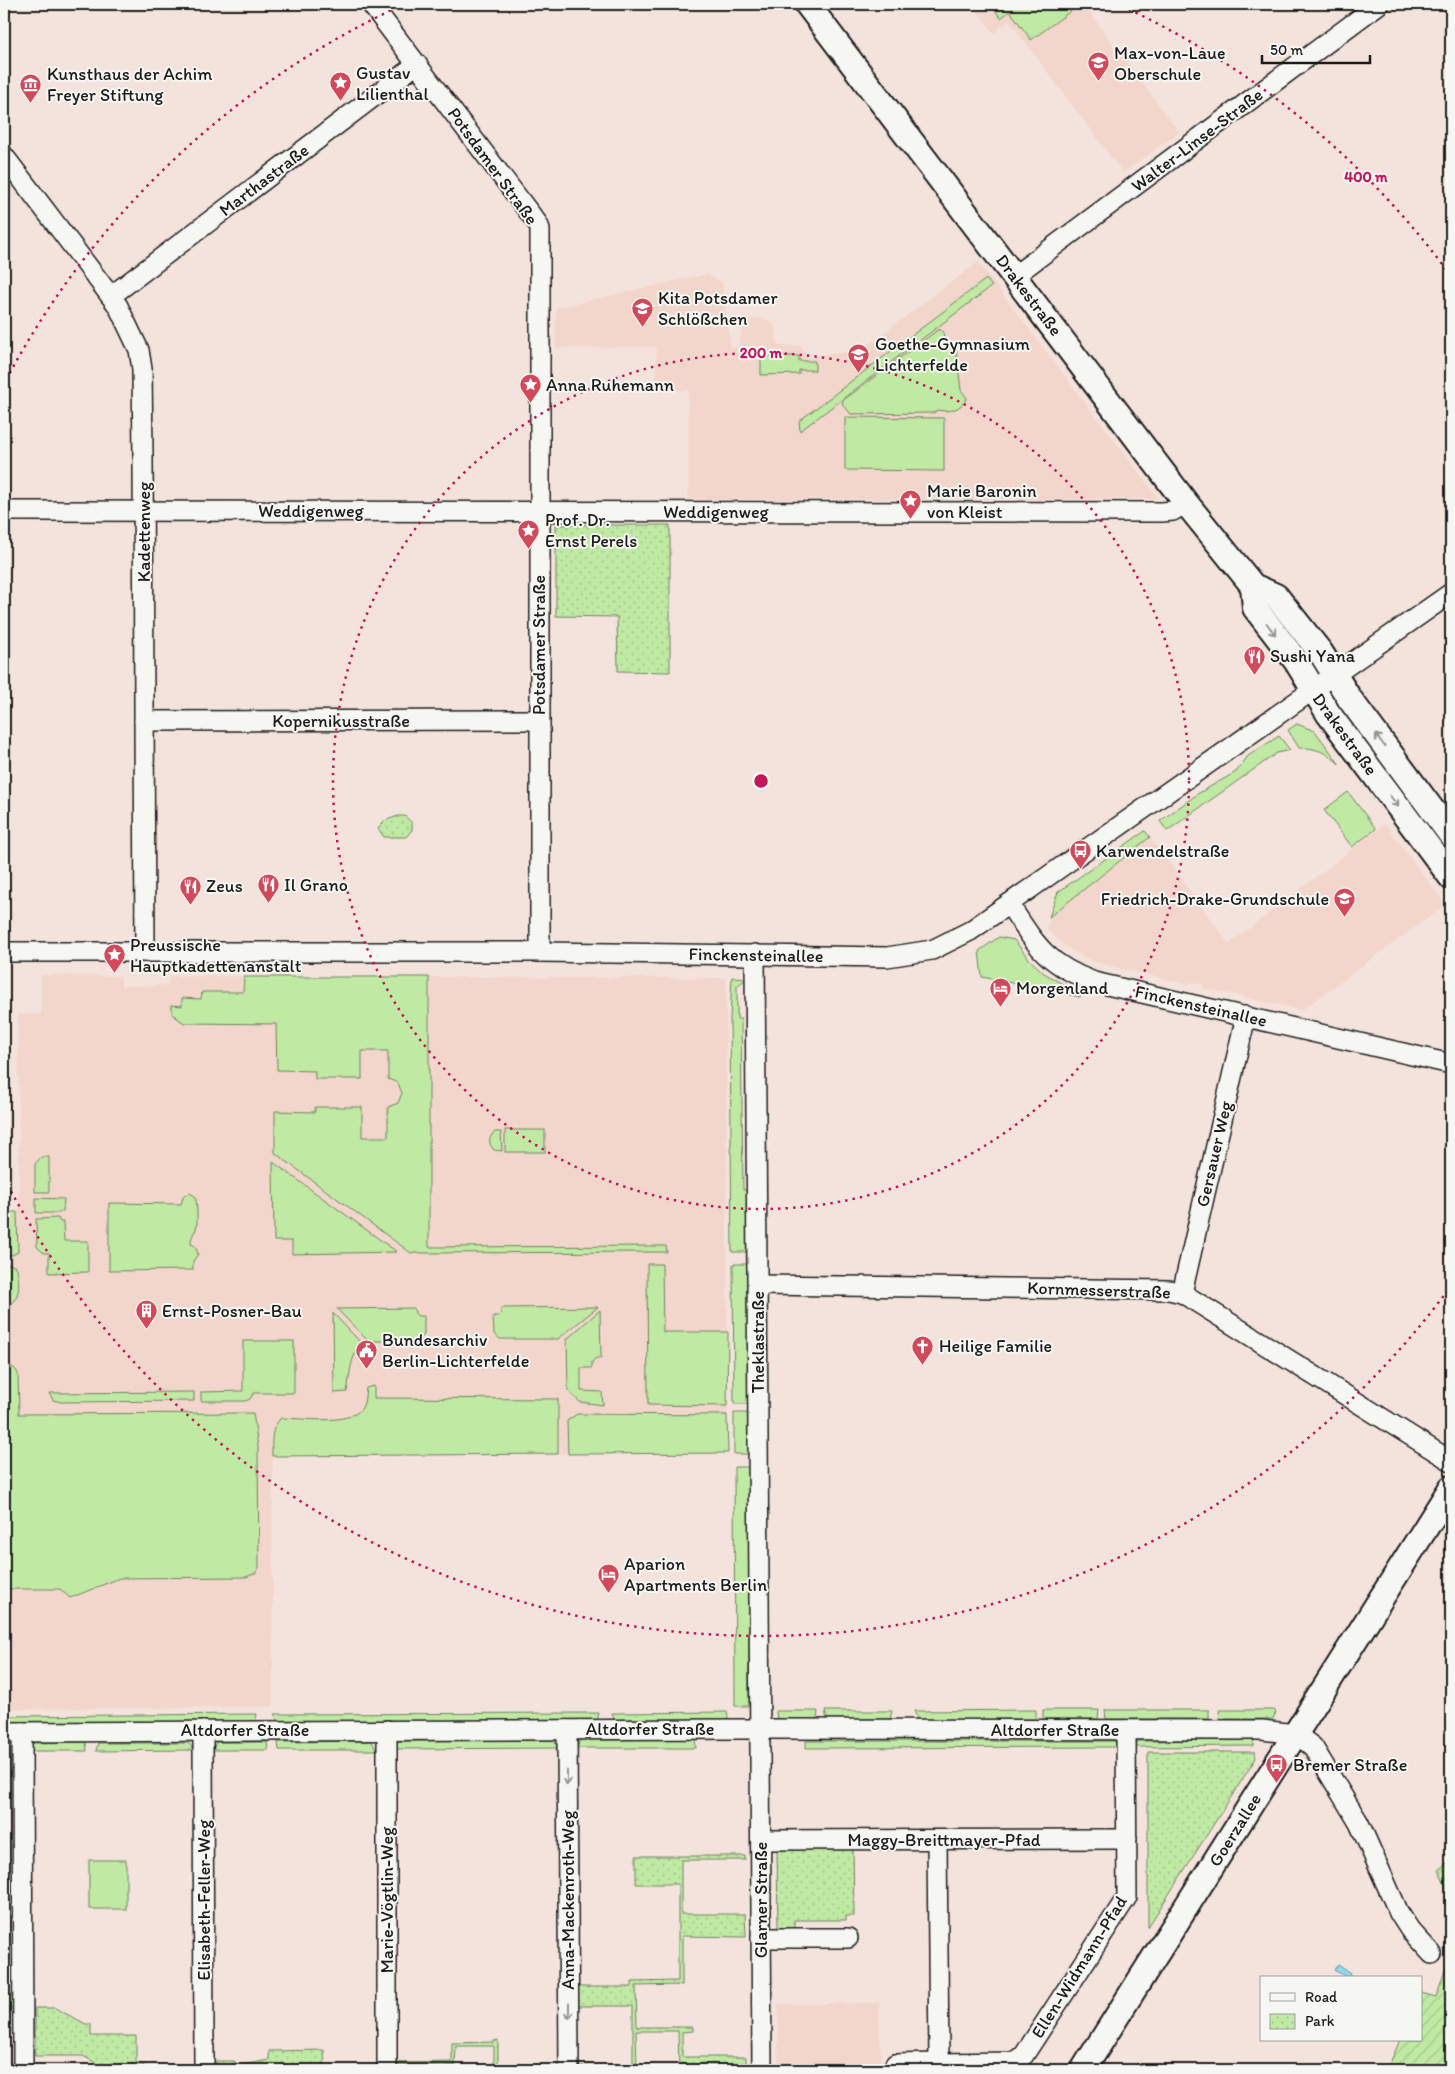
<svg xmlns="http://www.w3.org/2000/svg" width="1455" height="2074" font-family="Itim,sans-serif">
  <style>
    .built { fill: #f2d6cc }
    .grass { fill: #c0e9a4; stroke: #6e8260 }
    .park { fill: url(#park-dots); stroke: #6e8260 }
    .garden { fill: url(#garden-furrows); stroke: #6e8260 }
    .water { fill: url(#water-ripples); stroke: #628d9c }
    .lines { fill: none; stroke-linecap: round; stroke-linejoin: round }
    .minor-casing { stroke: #1c1c1c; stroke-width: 22 }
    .major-casing { stroke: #1c1c1c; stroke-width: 28 }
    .minor { stroke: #f6f6f2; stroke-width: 19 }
    .major { stroke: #f6f6f2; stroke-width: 24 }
    .oneway { stroke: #949492 }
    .ring { fill: none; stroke: #c2185b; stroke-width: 2.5; stroke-dasharray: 2.5 5 }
    .labels { text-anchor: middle; stroke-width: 4; stroke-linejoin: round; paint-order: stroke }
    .poi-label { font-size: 18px; fill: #1c1c1c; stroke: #f6f6f2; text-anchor: start }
    .street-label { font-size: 18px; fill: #1c1c1c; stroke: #f6f6f2 }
    .centre { fill: #c2185b; stroke: #f6f6f2; stroke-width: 2.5 }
    .ring-label { font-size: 15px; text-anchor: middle; font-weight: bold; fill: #c2185b; stroke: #f6f6f2; stroke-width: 4; stroke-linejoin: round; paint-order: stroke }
  </style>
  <defs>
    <pattern id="park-dots" width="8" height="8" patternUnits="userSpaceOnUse" patternTransform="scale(1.25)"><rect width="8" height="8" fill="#c0e9a4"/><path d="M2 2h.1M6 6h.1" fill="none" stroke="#a4c78d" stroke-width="1.8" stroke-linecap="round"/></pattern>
    <pattern id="garden-furrows" width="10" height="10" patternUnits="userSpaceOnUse" patternTransform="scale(1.25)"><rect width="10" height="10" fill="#c0e9a4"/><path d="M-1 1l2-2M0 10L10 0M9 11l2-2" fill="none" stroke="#a4c78d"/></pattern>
    <pattern id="water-ripples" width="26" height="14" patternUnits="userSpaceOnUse" patternTransform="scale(1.25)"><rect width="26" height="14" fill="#90d9f1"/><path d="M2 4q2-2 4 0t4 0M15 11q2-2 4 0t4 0" fill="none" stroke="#7cbace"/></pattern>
  </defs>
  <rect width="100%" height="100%" fill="#f4e3dc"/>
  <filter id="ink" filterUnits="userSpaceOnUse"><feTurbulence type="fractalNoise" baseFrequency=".02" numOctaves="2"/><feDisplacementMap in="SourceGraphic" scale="10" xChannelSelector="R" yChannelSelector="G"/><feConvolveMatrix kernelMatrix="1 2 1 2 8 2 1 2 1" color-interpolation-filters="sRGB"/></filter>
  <g filter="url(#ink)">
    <!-- built -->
    <g class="built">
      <polygon points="972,4 1083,4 1179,132 1123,173 1009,21 994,33"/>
      <polygon points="978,262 1159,499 688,499 688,390 656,390 656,347 556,348 556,308 706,274 722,282 731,347 738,347 743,324 747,320 757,318 767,319 774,325 779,346 801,346 809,357 861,350"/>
      <polygon points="1385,824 1446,905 1302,1010 1202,988 1203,985 1191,982 1190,985 1093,962 1066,947 1047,930 1049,917 1150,837 1229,944"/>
      <polygon points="41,975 121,976 121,986 168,985 169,976 726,978 728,1453 273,1456 273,1707 4,1709 4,1212 19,1212 18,1014 41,1014"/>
      <polygon points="879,2003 881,2070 778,2070 778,2004"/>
    </g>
    <!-- grass -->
    <g class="grass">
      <polygon points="990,4 1072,4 1075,8 1031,40 1010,11 1001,18"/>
      <polygon points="986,279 992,286 800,431 799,421"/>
      <path d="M939,329l4,3 3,16 6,-1 4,3 5,40 6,8c-5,11 -18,15 -29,12l-5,3 -82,1 -8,-9 -1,-4z"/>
      <polygon points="761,356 799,356 799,361 815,361 815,370 799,370 799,374 761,375"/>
      <polygon points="845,417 944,418 944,471 845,470"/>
      <polygon points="1344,710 1451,850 1451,862 1339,713"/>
      <path d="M1297,724l18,7 25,34c-11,-12 -25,-18 -41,-17l-11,-18z"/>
      <polygon points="1279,736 1290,750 1277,753 1167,831 1160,821 1199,793 1236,772 1248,756"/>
      <polygon points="1348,792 1376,829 1352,847 1324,810"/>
      <polygon points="1145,831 1150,837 1049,917 1058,892"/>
      <polygon points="999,937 1014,940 1030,960 1044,973 1061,983 1081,992 1080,997 982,977 979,951"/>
      <polygon points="244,977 429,977 429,1247 666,1246 667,1252 411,1253 275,1153 275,1111 315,1112 315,1107 362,1107 362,1137 388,1137 388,1107 398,1103 402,1093 398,1083 388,1079 388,1051 362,1051 362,1079 315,1079 315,1071 277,1070 276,1024 184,1023 172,1014 171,1005 182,1006 182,998 201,999 202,992 243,992"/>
      <polygon points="732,977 747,978 737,986 737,1019 741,1019 743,1190 748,1190 748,1252 732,1252 730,1020"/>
      <rect x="505" y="1130" width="40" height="22"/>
      <path d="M495,1132h6l1,19 -8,-1c-6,-6 -6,-13 1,-18z"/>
      <polygon points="41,1157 49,1157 49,1192 35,1192 35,1164"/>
      <polygon points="273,1162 397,1252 292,1254 292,1241 274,1241"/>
      <path d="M190,1193l5,3c2,4 3,28 1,33 -3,6 -5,8 -5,15l4,2 3,8 -5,7v9l-84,1v-68l72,1 3,-9z"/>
      <polygon points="36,1198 64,1199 63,1211 58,1213 36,1213"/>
      <polygon points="4,1209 5,1212 17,1212 18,1252 12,1255 4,1255"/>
      <polygon points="58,1218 60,1222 63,1222 64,1241 88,1241 88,1272 49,1273 49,1253 44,1253 37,1247 36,1219"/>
      <path d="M4,1263l8,2 5,3c2,14 5,30 -9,37v61l6,2 4,5 1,41 234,-1 5,34 1,120 -3,6 -10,4 -126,1 -50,20 -10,-9h-56z"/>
      <polygon points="647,1264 662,1264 663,1332 728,1332 727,1406 648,1405"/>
      <polygon points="733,1264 748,1264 749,1404 734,1404"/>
      <polygon points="598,1307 558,1339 500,1339 494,1334 493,1316 498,1316 501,1313 501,1308"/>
      <polygon points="414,1308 415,1313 418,1316 424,1316 424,1335 418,1341 368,1341 337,1309"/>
      <polygon points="600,1310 601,1358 596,1358 592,1362 592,1368 581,1368 581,1391 602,1392 603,1405 580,1402 568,1391 567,1339"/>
      <path d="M333,1313l29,31c-12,10 -12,33 -15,48l-13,1z"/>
      <polygon points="243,1341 294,1341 294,1393 254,1393 250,1399 245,1401 201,1401 201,1392 243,1391"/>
      <path d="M374,1386v12l184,1v55l-286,2c0,-15 -2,-27 9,-38 21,0 68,8 81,-10 3,-5 3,-14 4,-20z"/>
      <polygon points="194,1392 194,1401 61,1402 53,1400 49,1393"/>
      <polygon points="734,1413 749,1413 750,1454 734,1454"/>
      <polygon points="577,1414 727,1415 728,1453 568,1454 567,1421"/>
      <polygon points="734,1467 749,1467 749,1706 735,1706"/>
      <polygon points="1036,1710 1036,1719 918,1720 914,1711"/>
      <polygon points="1043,1710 1099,1710 1098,1719 1043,1719"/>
      <polygon points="1105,1710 1209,1710 1209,1719 1106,1719"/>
      <polygon points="1219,1710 1274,1710 1276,1712 1273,1719 1220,1719"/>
      <polygon points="776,1711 818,1711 817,1720 777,1720"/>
      <polygon points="825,1711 892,1711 890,1719 827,1720"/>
      <polygon points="727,1712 729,1722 615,1722 612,1713"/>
      <polygon points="599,1713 597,1722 278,1724 275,1714"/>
      <polygon points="257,1714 255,1723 4,1725 4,1716"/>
      <polygon points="695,1739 696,1748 577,1748 580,1740"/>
      <polygon points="554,1740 558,1748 395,1749 398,1741"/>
      <polygon points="1253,1740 1253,1746 1135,1747 1138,1741"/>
      <polygon points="372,1741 376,1750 279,1750 278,1742"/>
      <polygon points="806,1741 1115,1741 1118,1747 806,1748"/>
      <polygon points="86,1742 87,1751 29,1751 33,1743"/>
      <polygon points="216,1742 267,1742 268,1750 213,1750"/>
      <polygon points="98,1743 189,1743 193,1750 96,1751"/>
      <rect x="89" y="1860" width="37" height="49"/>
    </g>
    <!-- park -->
    <g class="park">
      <polygon points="556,525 670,525 670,672 618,671 617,617 556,616"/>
      <polygon points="398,816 405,816 412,823 412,830 406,837 384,837 378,829 384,821"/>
      <polygon points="1148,1752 1255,1752 1256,1758 1148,1927"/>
      <polygon points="853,1846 854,1916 846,1916 846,1920 794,1920 794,1933 778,1933 777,1847"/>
      <polygon points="636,1856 745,1856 745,1860 681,1860 681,1914 745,1914 746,1937 682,1936 682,1985 636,1986 637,2027 693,2027 693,2031 682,2032 682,2057 746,2057 746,2070 679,2070 678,2031 636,2031 637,2070 575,2070 575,2067 633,2067 633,2006 578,2006 575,1987 632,1987 632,1982 678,1981 678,1884 636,1884"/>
      <polygon points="4,1993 12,1996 13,2009 4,2009"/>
      <polygon points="35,2008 55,2008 86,2024 91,2024 91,2036 136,2036 136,2062 151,2070 96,2070 96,2063 83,2056 35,2056"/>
      <polygon points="498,2040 498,2070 494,2070 494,2046 456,2046 455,2066 393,2066 393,2063 452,2062 452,2043 493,2042 494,2041"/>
      <polygon points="324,2050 325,2070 348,2070 216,2070 216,2061 235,2061 236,2066 269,2060 269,2051"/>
    </g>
    <!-- garden -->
    <g class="garden">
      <polygon points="1451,1860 1451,1897 1438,1870"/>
      <polygon points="1451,1953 1451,2070 1387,2070 1400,2040 1421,2040 1421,1993 1436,1997"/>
    </g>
    <!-- water -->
    <polygon class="water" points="1338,1964 1351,1973 1348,1978 1334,1970"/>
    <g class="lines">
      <defs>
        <g id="minor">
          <polyline points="371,4 538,224 540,229 540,952"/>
          <polyline points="4,156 118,306 139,350 142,369 143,456 145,952"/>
          <polyline points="1014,276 1379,4"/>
          <polyline points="111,296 417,64"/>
          <polyline points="4,511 1162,512 1173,511 1186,503"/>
          <polyline points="144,721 538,720"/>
          <path d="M1009,904c27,41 37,60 85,78l357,82"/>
          <polyline points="4,952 540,952 887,957 932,950 970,931 1451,593"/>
          <polyline points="755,954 762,2070"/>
          <polyline points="758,1285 1169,1290 1182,1293 1451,1461"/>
          <polyline points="1182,1293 1246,1016"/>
          <polyline points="387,1730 387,2070"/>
          <polyline points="567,1730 569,2070"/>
          <polyline points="203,1731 204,2070"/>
          <polyline points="4,1732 738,1729 1262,1730 1296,1734 1313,1747 1359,1823 1399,1913 1410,1930 1432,1954"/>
          <polyline points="22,1732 23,2070"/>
          <polyline points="761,1840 1127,1839"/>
          <polyline points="761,1938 848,1938"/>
          <polyline points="939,2063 1011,2062 1018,2060 1024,2055 1127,1897 1126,1730"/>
          <polyline points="895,2064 939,2063 937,1840"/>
        </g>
        <g id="major">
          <polyline points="807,4 1186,503 1253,586 1276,596 1321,653 1349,698 1451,835"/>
          <polyline points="1253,586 1255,608 1296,661 1328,713 1451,877"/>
          <polyline points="1083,2070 1451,1488"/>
        </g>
      </defs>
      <!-- minor casing -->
      <use href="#minor" class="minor-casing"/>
      <!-- major casing -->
      <use href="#major" class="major-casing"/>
      <!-- minor -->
      <use href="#minor" class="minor"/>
      <!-- major -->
      <use href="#major" class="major"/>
    </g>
    <!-- one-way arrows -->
    <defs><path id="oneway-shaft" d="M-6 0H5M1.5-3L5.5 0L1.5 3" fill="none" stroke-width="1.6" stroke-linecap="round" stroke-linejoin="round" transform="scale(1.25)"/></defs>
    <g class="oneway">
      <use href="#oneway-shaft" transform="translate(1271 629) rotate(53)"/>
      <use href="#oneway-shaft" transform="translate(1380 740) rotate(-127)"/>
      <use href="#oneway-shaft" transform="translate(1394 801) rotate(53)"/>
      <use href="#oneway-shaft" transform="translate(567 1778) rotate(90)"/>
      <use href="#oneway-shaft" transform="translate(569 2011) rotate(90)"/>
    </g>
  </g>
  <!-- distance rings -->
  <g class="ring">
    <circle cx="761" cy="781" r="428"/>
    <path d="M1448 1290A855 855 0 0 1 6 1182M6 380A855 855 0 0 1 400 6M1122 6A855 855 0 0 1 1448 272"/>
  </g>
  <!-- icons -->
  <defs>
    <symbol id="school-pin" viewBox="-11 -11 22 30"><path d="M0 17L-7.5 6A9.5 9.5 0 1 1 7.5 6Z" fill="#d1495b" stroke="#f6f6f2"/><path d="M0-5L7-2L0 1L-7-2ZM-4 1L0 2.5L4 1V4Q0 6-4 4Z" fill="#fff"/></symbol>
    <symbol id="sight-pin" viewBox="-11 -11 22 30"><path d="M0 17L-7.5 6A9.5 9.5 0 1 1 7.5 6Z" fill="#d1495b" stroke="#f6f6f2"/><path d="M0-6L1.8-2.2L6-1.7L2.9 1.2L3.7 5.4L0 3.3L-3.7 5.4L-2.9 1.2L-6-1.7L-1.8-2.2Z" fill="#fff"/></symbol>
    <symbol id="museum-pin" viewBox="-11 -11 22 30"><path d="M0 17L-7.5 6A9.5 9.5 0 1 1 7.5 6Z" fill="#d1495b" stroke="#f6f6f2"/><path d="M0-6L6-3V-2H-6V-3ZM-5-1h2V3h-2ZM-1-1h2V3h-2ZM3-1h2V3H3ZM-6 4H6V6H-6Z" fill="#fff"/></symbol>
    <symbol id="restaurant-pin" viewBox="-11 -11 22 30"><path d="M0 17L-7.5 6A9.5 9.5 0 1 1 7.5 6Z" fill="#d1495b" stroke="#f6f6f2"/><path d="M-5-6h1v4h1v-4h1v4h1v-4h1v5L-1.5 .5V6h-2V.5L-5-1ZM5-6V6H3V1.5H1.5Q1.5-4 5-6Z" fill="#fff"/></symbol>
    <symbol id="bus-pin" viewBox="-11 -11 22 30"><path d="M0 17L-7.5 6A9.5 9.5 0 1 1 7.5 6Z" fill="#d1495b" stroke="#f6f6f2"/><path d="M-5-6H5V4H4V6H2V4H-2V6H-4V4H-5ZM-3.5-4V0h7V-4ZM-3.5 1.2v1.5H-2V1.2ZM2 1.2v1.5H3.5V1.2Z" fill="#fff"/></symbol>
    <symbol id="hotel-pin" viewBox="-11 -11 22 30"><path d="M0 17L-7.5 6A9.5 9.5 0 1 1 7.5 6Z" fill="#d1495b" stroke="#f6f6f2"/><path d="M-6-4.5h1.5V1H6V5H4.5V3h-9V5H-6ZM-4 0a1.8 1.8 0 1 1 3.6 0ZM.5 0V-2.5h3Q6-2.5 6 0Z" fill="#fff"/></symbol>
    <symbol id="building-pin" viewBox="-11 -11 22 30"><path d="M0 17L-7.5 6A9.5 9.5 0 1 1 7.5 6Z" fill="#d1495b" stroke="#f6f6f2"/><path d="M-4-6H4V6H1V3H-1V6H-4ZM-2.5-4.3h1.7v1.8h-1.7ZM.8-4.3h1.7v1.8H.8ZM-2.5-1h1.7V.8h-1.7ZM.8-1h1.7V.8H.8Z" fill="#fff"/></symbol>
    <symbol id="church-pin" viewBox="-11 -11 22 30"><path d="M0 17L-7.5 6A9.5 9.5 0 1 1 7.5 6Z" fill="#d1495b" stroke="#f6f6f2"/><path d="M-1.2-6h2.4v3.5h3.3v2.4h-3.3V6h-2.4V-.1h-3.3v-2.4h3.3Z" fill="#fff"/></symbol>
    <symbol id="civic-pin" viewBox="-11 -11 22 30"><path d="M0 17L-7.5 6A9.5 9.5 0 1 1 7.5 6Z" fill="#d1495b" stroke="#f6f6f2"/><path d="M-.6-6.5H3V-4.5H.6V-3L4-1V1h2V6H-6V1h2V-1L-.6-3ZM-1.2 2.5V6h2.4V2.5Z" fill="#fff"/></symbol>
  </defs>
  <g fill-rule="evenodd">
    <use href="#school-pin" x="1086" y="50" width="25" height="34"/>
    <use href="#sight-pin" x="328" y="70" width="25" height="34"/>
    <use href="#museum-pin" x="18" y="72" width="25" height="34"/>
    <use href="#school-pin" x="630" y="296" width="25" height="34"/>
    <use href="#school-pin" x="846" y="342" width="25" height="34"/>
    <use href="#sight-pin" x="518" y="372" width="25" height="34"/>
    <use href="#sight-pin" x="898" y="488" width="25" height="34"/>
    <use href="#sight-pin" x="516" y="518" width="25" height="34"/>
    <use href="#restaurant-pin" x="1242" y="644" width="25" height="34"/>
    <use href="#bus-pin" x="1068" y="838" width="25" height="34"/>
    <use href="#restaurant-pin" x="256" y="872" width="25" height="34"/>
    <use href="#restaurant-pin" x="178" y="874" width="25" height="34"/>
    <use href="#school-pin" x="1332" y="886" width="25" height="34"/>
    <use href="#sight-pin" x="102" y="942" width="25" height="34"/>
    <use href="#hotel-pin" x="988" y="976" width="25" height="34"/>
    <use href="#building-pin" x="134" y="1298" width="25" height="34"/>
    <use href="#church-pin" x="910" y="1334" width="25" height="34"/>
    <use href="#civic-pin" x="354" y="1338" width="25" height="34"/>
    <use href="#hotel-pin" x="596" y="1562" width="25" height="34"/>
    <use href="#bus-pin" x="1264" y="1752" width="25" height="34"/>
  </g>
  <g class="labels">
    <!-- poi labels -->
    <g class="poi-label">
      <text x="1114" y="59">Max-von-Laue<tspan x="1114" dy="21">Oberschule</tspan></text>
      <text x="356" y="79">Gustav<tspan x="356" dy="21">Lilienthal</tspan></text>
      <text x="47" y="80">Kunsthaus der Achim<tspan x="47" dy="21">Freyer Stiftung</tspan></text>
      <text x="658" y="304">Kita Potsdamer<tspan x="658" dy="21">Schlößchen</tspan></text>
      <text x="875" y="350">Goethe-Gymnasium<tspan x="875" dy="21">Lichterfelde</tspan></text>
      <text x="546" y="391">Anna Ruhemann</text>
      <text x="927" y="497">Marie Baronin<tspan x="927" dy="21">von Kleist</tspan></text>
      <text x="545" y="526">Prof. Dr.<tspan x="545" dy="21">Ernst Perels</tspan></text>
      <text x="1270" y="662">Sushi Yana</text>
      <text x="1096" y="857">Karwendelstraße</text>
      <text x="284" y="891">Il Grano</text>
      <text x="206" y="892">Zeus</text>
      <text x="1329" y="905" text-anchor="end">Friedrich-Drake-Grundschule</text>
      <text x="130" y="951">Preussische<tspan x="130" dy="21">Hauptkadettenanstalt</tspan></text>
      <text x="1016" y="994">Morgenland</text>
      <text x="162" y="1317">Ernst-Posner-Bau</text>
      <text x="382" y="1346">Bundesarchiv<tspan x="382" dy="21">Berlin-Lichterfelde</tspan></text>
      <text x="939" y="1352">Heilige Familie</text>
      <text x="624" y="1570">Aparion<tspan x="624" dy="21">Apartments Berlin</tspan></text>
      <text x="1293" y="1771">Bremer Straße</text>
    </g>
    <!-- street labels -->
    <g class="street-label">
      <text transform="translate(1197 140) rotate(-37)" y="6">Walter-Linse-Straße</text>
      <text transform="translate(493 166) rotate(54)" y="6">Potsdamer Straße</text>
      <text transform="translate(264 180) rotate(-37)" y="6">Marthastraße</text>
      <text transform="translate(1029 295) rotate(53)" y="6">Drakestraße</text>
      <text x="311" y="517">Weddigenweg</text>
      <text x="716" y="518">Weddigenweg</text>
      <text transform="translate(144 532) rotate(-90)" y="6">Kadettenweg</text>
      <text transform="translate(539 645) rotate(-90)" y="6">Potsdamer Straße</text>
      <text x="341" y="727">Kopernikusstraße</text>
      <text transform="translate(1345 734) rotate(54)" y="6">Drakestraße</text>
      <text transform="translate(756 955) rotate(1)" y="6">Finckensteinallee</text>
      <text transform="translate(1201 1006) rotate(13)" y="6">Finckensteinallee</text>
      <text transform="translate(1214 1154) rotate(-77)" y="6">Gersauer Weg</text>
      <text transform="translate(1099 1290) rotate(2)" y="6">Kornmesserstraße</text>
      <text transform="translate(758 1342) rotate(-90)" y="6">Theklastraße</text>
      <text x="650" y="1735">Altdorfer Straße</text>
      <text x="245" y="1736">Altdorfer Straße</text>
      <text x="1055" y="1736">Altdorfer Straße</text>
      <text transform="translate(1235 1830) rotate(-58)" y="6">Goerzallee</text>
      <text x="944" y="1846">Maggy-Breittmayer-Pfad</text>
      <text transform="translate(204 1900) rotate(-90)" y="6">Elisabeth-Feller-Weg</text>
      <text transform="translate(387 1900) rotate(-90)" y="6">Marie-Vögtlin-Weg</text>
      <text transform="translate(568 1900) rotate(-90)" y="6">Anna-Mackenroth-Weg</text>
      <text transform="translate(761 1900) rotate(-90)" y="6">Glarner Straße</text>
      <text transform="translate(1079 1967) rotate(-58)" y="6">Ellen-Widmann-Pfad</text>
    </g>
  </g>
  <circle cx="761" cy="781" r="8" class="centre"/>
  <g class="ring-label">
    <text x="1366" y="182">400 m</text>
    <text x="761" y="358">200 m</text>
  </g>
  <!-- margin -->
  <rect width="1455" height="2074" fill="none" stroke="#f6f6f2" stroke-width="20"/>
  <rect x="10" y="10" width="1435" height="2054" fill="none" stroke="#1c1c1c" stroke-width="2" filter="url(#ink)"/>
  <!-- legend -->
  <rect x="1260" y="1976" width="162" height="65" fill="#f6f6f2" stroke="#9f9f9c"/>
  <rect x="1270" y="1993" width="25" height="8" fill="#f6f6f2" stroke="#9f9f9c"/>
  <text x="1305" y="2002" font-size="15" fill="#1c1c1c">Road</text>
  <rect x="1270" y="2014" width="25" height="15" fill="url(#park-dots)" stroke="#9f9f9c"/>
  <text x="1305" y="2026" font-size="15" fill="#1c1c1c">Park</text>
  <!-- scale -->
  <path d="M1262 55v8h108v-8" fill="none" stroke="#1c1c1c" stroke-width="2.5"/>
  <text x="1270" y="55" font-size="15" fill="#1c1c1c" stroke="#f6f6f2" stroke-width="4" paint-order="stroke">50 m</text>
</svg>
